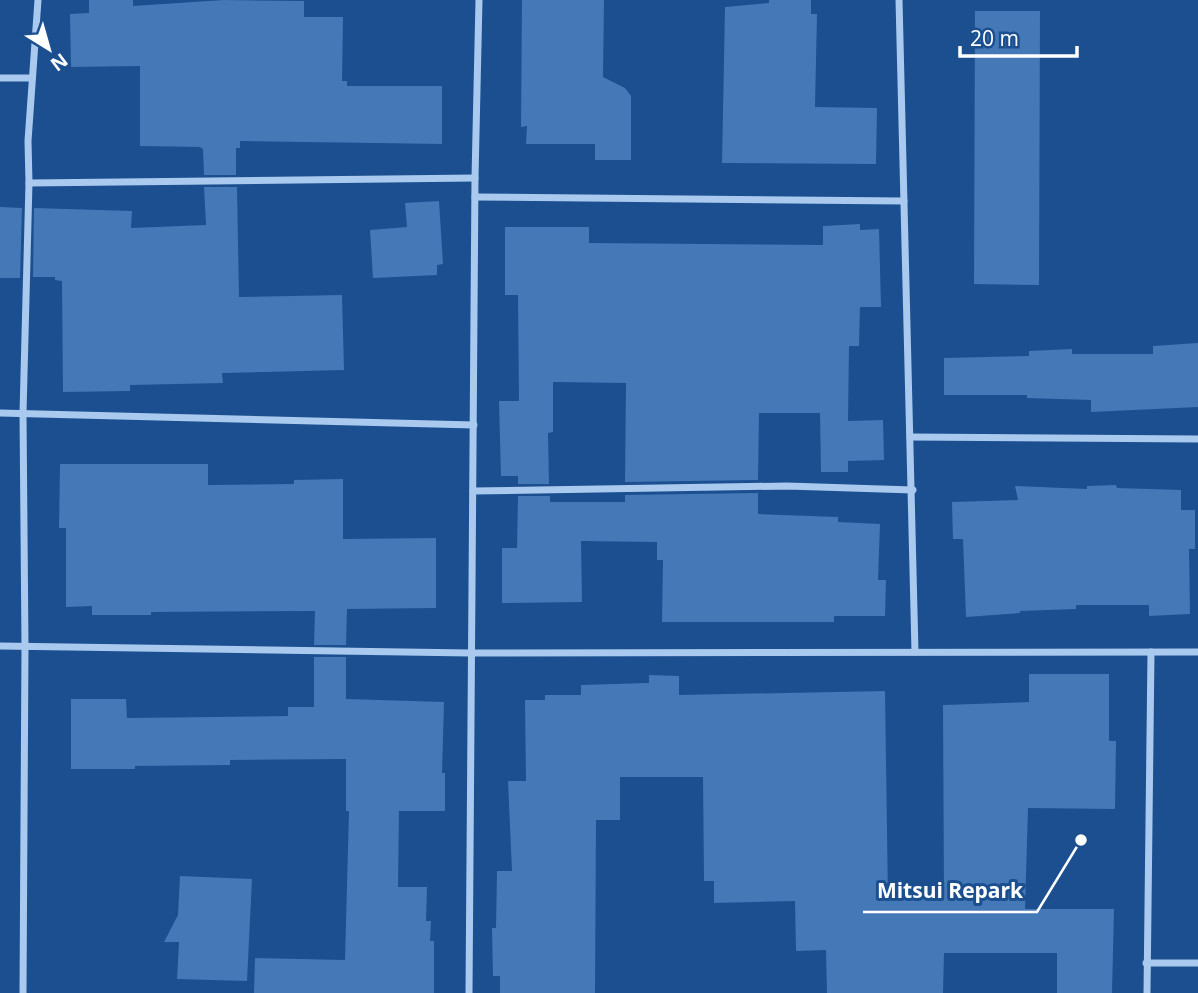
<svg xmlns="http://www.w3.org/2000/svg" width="1198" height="993" font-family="'Open Sans',sans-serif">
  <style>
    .building { fill: #4478b7 }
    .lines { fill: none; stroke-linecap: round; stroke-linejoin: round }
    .street { stroke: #a9c9ee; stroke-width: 7 }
    .leader { fill: none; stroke: #fff; stroke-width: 2.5 }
    .callout-dot { fill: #fff; stroke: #1b4f8f; stroke-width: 2.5 }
    .callout-label { font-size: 21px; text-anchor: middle; font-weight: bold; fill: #fff; stroke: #1b4f8f; stroke-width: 6; stroke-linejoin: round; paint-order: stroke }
  </style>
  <rect width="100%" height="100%" fill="#1b4f8f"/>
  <!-- building -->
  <g class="building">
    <polygon points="89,0 133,0 133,6 224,0 304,1 304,17 343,17 342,81 347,81 347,86 442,86 442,144 240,141 240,148 236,148 236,175 204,175 203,149 200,147 140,146 140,66 71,67 70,14 89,13"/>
    <polygon points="522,0 604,0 603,77 625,88 631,96 631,160 595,160 595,144 526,144 527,126 521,127"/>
    <polygon points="769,0 811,0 811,14 817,14 815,107 877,108 876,164 722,163 725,7 769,3"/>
    <polygon points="975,11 1040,11 1039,285 974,284"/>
    <polygon points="204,187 237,187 239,297 342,295 344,370 222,373 223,383 130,385 130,391 63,392 62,281 55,280 55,277 33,277 34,208 132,211 131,228 206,225"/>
    <polygon points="439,201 443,264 437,265 437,275 373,278 370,230 407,227 405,203"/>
    <polygon points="0,207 22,208 20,278 0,278"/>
    <polygon points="860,224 860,230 879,229 881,307 860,307 859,346 849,346 848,421 883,420 884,460 848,461 848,472 821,472 820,413 759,413 758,480 625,482 626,383 553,382 553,432 548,433 549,484 518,484 518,476 501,476 499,401 519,401 518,295 505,295 505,227 589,227 589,243 823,245 823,226"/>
    <polygon points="1198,343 1198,407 1091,412 1091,400 1027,398 1027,395 944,395 944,358 1029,356 1029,351 1072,349 1072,354 1153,354 1153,346"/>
    <polygon points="60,464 208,464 208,485 294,484 294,480 343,479 343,539 436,538 436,608 347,609 346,645 314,645 315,611 151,612 151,615 92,615 92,606 66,607 66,528 59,528"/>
    <polygon points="1116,485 1117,488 1181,490 1181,510 1195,510 1195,549 1189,549 1190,614 1149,616 1149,605 1076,605 1076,609 1020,611 1020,613 966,617 963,539 953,539 952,502 1018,500 1015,486 1087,489 1087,486"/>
    <polygon points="758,493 758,514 838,517 838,522 880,524 878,580 886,580 885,616 834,616 834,622 662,622 663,560 657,560 657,542 581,541 582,602 502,603 502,548 517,548 518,496 550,496 550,502 625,502 625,495"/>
    <polygon points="314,657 346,657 346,699 444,702 442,773 445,773 445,811 399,811 398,887 427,887 426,921 431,921 430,941 434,941 434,993 254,993 255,958 345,960 349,811 346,811 346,759 230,760 230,765 135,766 135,769 71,769 71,699 126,699 127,718 288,716 288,707 314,707"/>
    <polygon points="1029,674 1109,674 1109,741 1116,741 1115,809 1028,808 1025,909 1114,909 1112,993 1057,993 1057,953 944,953 943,993 827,993 826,950 796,951 795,901 714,903 714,881 704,881 703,777 620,777 620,820 596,820 595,993 500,993 500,976 493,976 492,928 496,928 497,871 512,871 508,781 526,781 525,700 545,700 545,695 581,695 581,685 649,683 649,675 679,676 679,695 885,691 888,899 944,898 943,705 1029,702"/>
    <polygon points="180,876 252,879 247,981 177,979 179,942 164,942 178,915"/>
  </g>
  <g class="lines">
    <!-- street -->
    <g class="street">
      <polyline points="899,0 915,652"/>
      <polyline points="0,78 32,78"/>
      <polyline points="29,183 475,178"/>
      <polyline points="475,197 904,201"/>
      <polyline points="0,413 474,425"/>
      <polyline points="910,437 1198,439"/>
      <polyline points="473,491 787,486 913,490"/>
      <polyline points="0,646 470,653 1198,652"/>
      <polyline points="1146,963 1198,963"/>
      <polyline points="23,993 25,646 23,413 29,183 28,141 38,0"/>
      <polyline points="469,993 475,178 479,0"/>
      <polyline points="1147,993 1151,652"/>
    </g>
  </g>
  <!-- callouts -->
  <path class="leader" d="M1081 840L1037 912H863"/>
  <circle class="callout-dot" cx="1081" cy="840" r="7"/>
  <g class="callout-label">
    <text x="950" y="898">Mitsui Repark</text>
  </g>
  <!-- north arrow -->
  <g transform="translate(49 49) rotate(143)" stroke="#1b4f8f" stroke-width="5" paint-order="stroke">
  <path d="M0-5L12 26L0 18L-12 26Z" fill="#ffffff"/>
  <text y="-10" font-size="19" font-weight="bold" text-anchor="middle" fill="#ffffff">N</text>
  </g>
  <!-- scale -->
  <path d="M960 46v10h117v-10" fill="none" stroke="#ffffff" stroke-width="3.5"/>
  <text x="970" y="46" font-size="21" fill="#ffffff" stroke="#1b4f8f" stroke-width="5" paint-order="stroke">20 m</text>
</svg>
